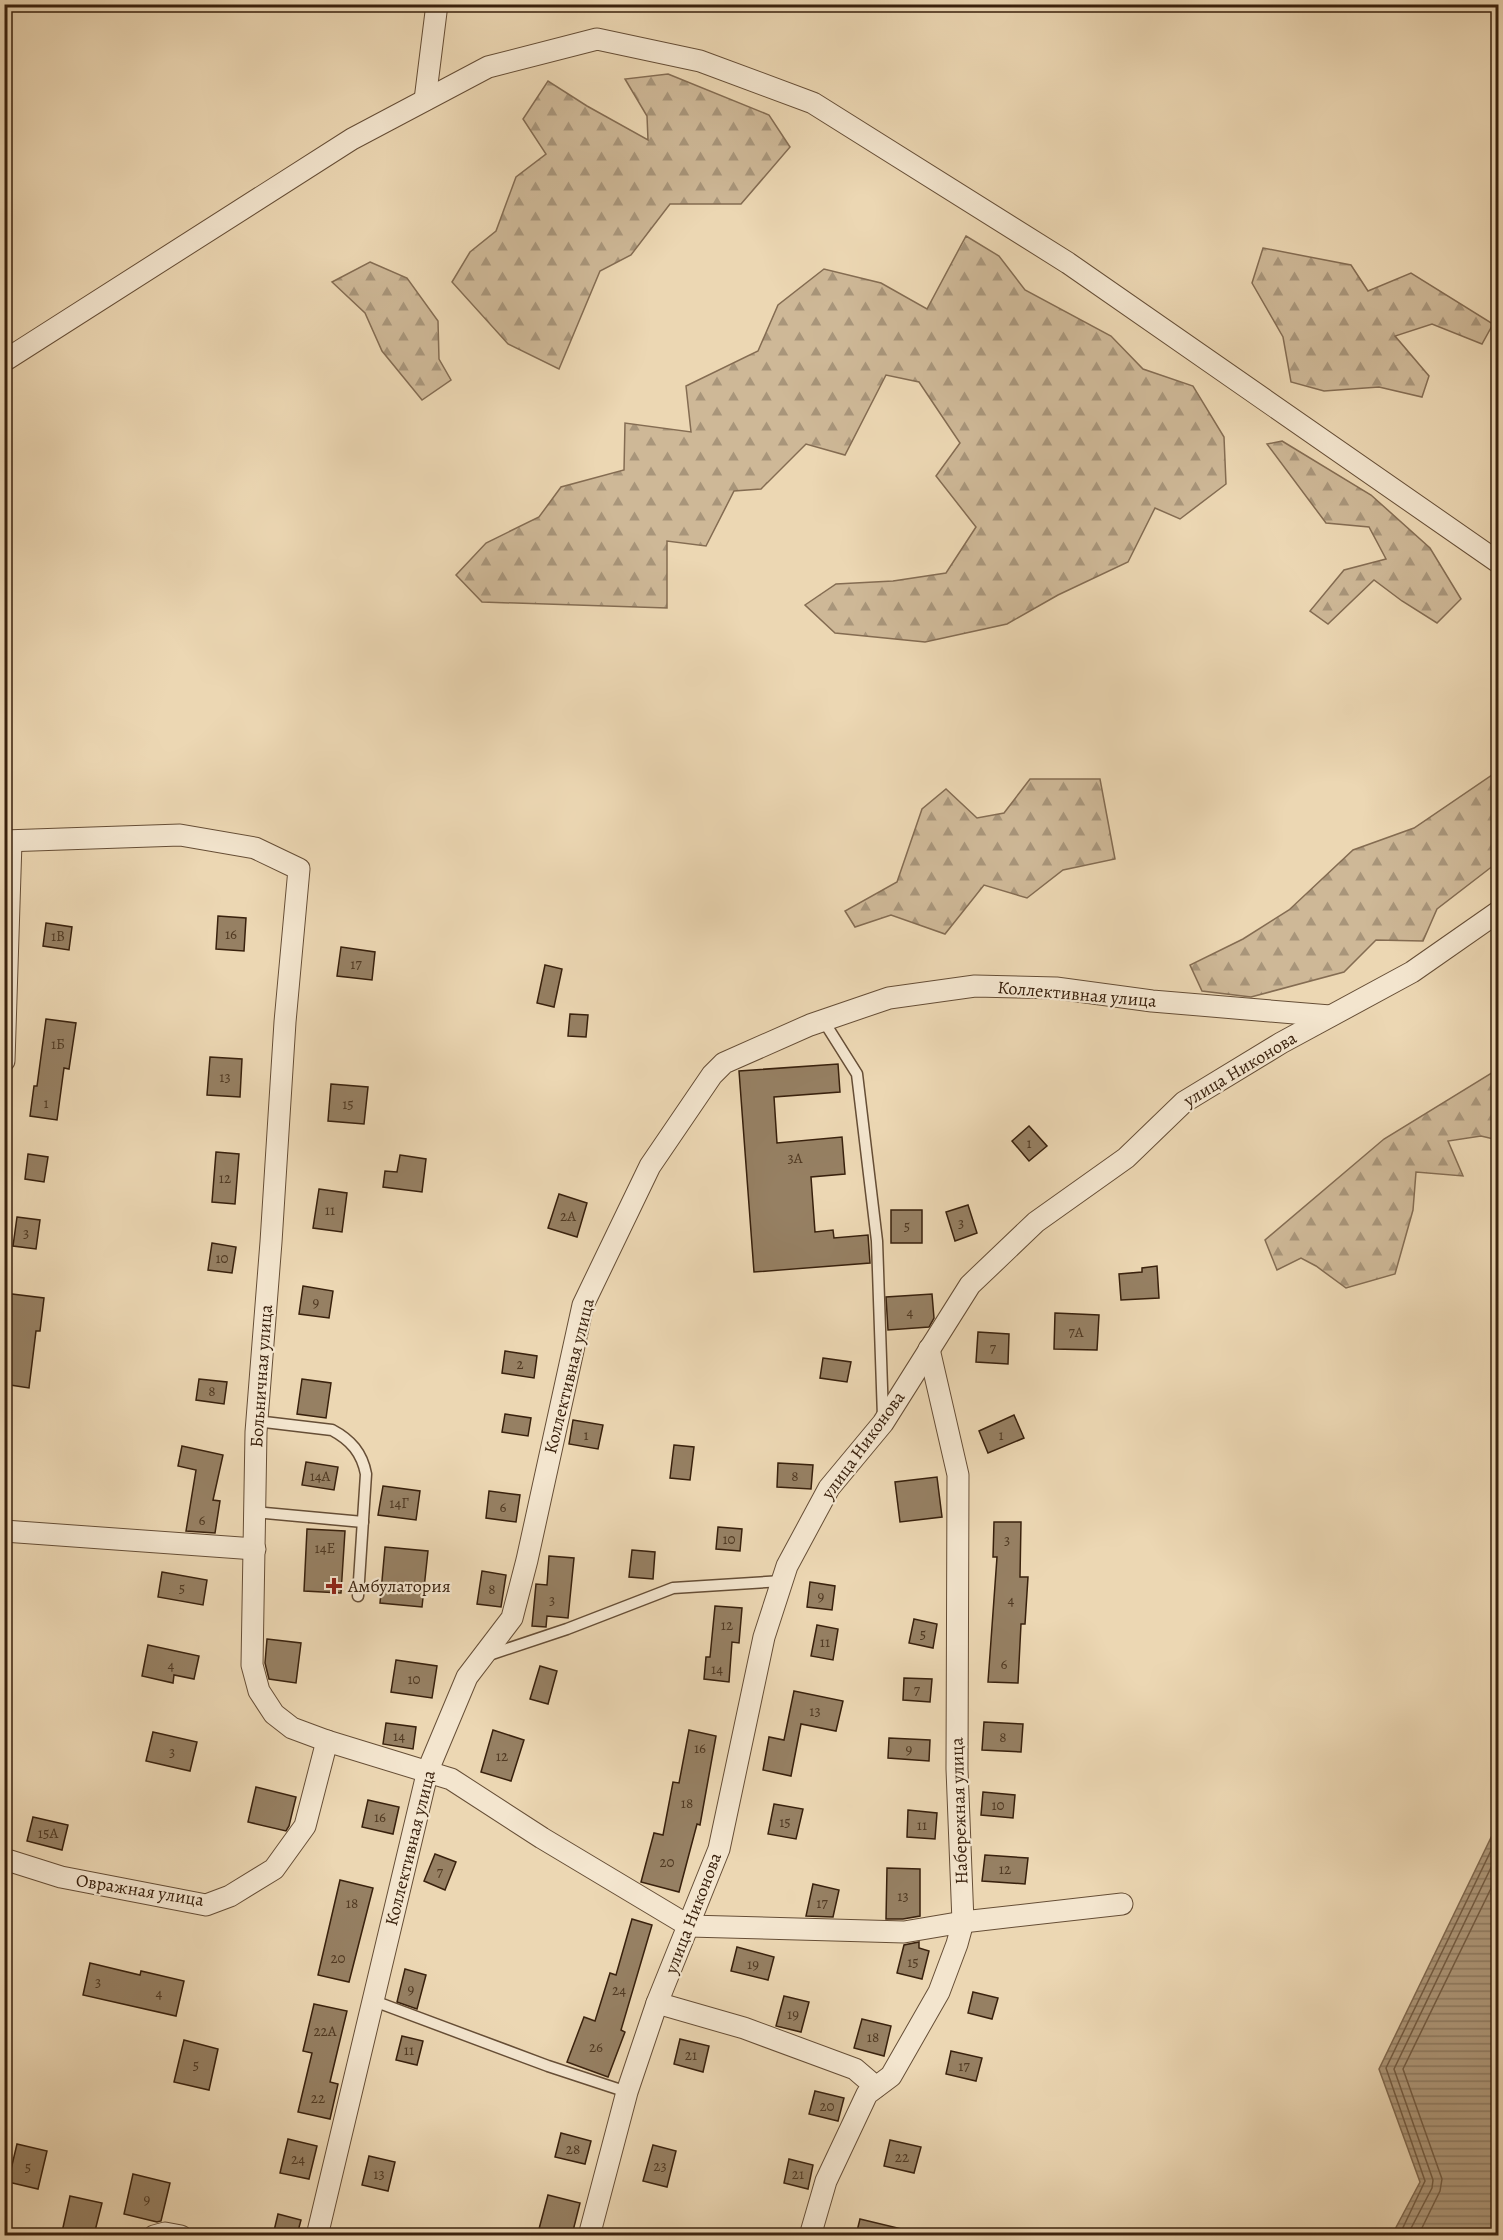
<svg xmlns="http://www.w3.org/2000/svg" width="1503" height="2240" font-family="Alegreya,serif">
  <style>
    .forest { fill: url(#forest-firs); stroke: #846c52; stroke-width: 1.5 }
    .water { fill: url(#water-rules); stroke: #80694f; stroke-width: 1.5 }
    .lines { fill: none; stroke-linecap: round; stroke-linejoin: round }
    .shore { stroke: #745d44; stroke-width: 1.5 }
    .building { fill: #968063; stroke: #39210d; stroke-width: 1.5 }
    .lane-casing { stroke: #664e36; stroke-width: 13 }
    .street-casing { stroke: #664e36; stroke-width: 23 }
    .lane { stroke: #f3e5ce; stroke-width: 10 }
    .street { stroke: #f3e5ce; stroke-width: 21 }
    .poi-dot { fill: #8f2418; stroke: #f3e5ce; stroke-width: 2 }
    .labels { text-anchor: middle; stroke-width: 4.5; stroke-linejoin: round; paint-order: stroke }
    .number-label { font-size: 15px; fill: #503922 }
    .street-label { font-size: 18px; fill: #39210d; stroke: #f3e5ce }
    .poi-label { font-size: 18px; fill: #39210d; stroke: #f3e5ce; text-anchor: start }
  </style>
  <defs>
    <pattern id="forest-firs" width="22" height="20" patternUnits="userSpaceOnUse" patternTransform="scale(1.5)"><rect width="22" height="20" fill="#ceb897"/><path d="M5 1l3.5 6h-7zM16 11l3.5 6h-7z" fill="#a8957a"/></pattern>
    <pattern id="water-rules" width="6" height="5" patternUnits="userSpaceOnUse" patternTransform="scale(1.5)"><rect width="6" height="5" fill="#af997b"/><path d="M0 2.5h6" fill="none" stroke="#8f7c63"/></pattern>
  </defs>
  <rect width="100%" height="100%" fill="#ecd7b3"/>
  <filter id="stains"><feTurbulence type="fractalNoise" baseFrequency=".00333" numOctaves="4"/><feColorMatrix values="0 0 0 0 .2 0 0 0 0 .09 0 0 0 0 .02 0 0 0 .5 -.17"/></filter>
  <radialGradient id="worn" r=".72"><stop offset=".6" stop-color="#630" stop-opacity="0"/><stop offset="1" stop-color="#630" stop-opacity=".3"/></radialGradient>
  <!-- forest -->
  <g class="forest">
    <polygon points="668,74 769,115 790,147 741,204 670,204 631,255 600,271 559,369 508,344 452,282 470,252 496,231 516,177 546,154 523,119 548,81 587,106 648,140 647,116 625,79"/>
    <polygon points="966,236 999,256 1025,290 1111,336 1143,369 1193,386 1224,437 1226,484 1180,519 1155,508 1128,562 1058,595 1007,624 925,642 835,633 805,605 836,584 893,581 946,573 976,527 936,476 960,443 919,382 886,375 845,455 806,444 761,489 734,491 706,546 667,541 667,608 482,602 456,575 486,543 539,517 561,487 624,470 625,423 691,432 686,386 758,351 778,305 824,269 881,283 927,309"/>
    <polygon points="1263,248 1351,265 1368,291 1411,273 1493,324 1482,344 1432,324 1395,336 1429,376 1422,397 1379,387 1324,391 1291,382 1283,337 1252,283"/>
    <polygon points="370,262 407,278 438,321 439,359 451,380 422,400 382,351 365,313 332,282"/>
    <polygon points="1282,441 1371,495 1430,548 1461,599 1437,623 1402,601 1374,580 1328,624 1310,611 1344,570 1386,559 1369,527 1326,523 1267,444"/>
    <polygon points="1498,771 1498,862 1437,909 1423,941 1376,940 1344,972 1251,997 1202,991 1190,965 1243,939 1289,910 1353,850 1414,828"/>
    <polygon points="1030,779 1100,779 1115,859 1063,870 1027,898 984,885 945,934 891,915 855,927 845,911 897,882 922,809 946,789 977,818 1004,813"/>
    <polygon points="1498,1069 1498,1140 1481,1136 1448,1141 1463,1176 1416,1172 1413,1210 1395,1274 1346,1288 1316,1266 1301,1258 1277,1270 1265,1240 1384,1139"/>
  </g>
  <!-- water -->
  <polygon class="water" points="1498,1823 1498,2235 1392,2235 1420,2182 1379,2069"/>
  <g class="lines">
    <!-- shore -->
    <g class="shore">
      <polyline points="1399,2236 1425,2181 1386,2068 1498,1836"/>
      <polyline points="1407,2236 1432,2188 1433,2180 1394,2069 1498,1853"/>
      <polyline points="1418,2236 1440,2191 1442,2179 1403,2069 1498,1874"/>
    </g>
  </g>
  <!-- building -->
  <g class="building">
    <polygon points="218,916 246,918 244,951 216,949"/>
    <polygon points="46,923 72,927 69,950 43,946"/>
    <polygon points="341,947 375,952 372,980 337,976"/>
    <polygon points="545,965 562,969 554,1007 537,1003"/>
    <polygon points="570,1014 588,1015 586,1037 568,1036"/>
    <polygon points="46,1019 76,1023 69,1069 64,1068 57,1120 30,1116 34,1086 37,1086"/>
    <polygon points="210,1057 242,1059 240,1097 207,1095"/>
    <polygon points="838,1064 840,1092 774,1097 777,1143 842,1137 845,1174 811,1177 815,1232 833,1230 834,1238 868,1235 870,1263 754,1272 739,1071"/>
    <polygon points="331,1084 368,1087 364,1124 328,1121"/>
    <polygon points="1029,1126 1047,1146 1029,1161 1012,1141"/>
    <polygon points="216,1152 239,1154 235,1204 212,1202"/>
    <polygon points="28,1154 48,1157 44,1182 25,1179"/>
    <polygon points="400,1155 426,1159 422,1192 383,1187 385,1171 397,1172"/>
    <polygon points="319,1189 347,1193 342,1232 313,1228"/>
    <polygon points="559,1194 587,1203 577,1237 548,1228"/>
    <polygon points="968,1205 977,1233 955,1241 946,1212"/>
    <rect x="891" y="1210" width="31" height="33"/>
    <polygon points="17,1217 40,1220 36,1249 13,1246"/>
    <polygon points="212,1243 236,1247 232,1273 208,1270"/>
    <polygon points="1157,1266 1159,1298 1121,1300 1119,1274 1142,1272 1142,1268"/>
    <polygon points="303,1286 333,1291 329,1318 299,1314"/>
    <polygon points="4,1293 44,1298 40,1331 36,1331 29,1388 4,1384"/>
    <polygon points="932,1294 934,1318 929,1327 888,1330 886,1297"/>
    <polygon points="1055,1313 1099,1315 1097,1350 1054,1349"/>
    <polygon points="978,1332 1009,1334 1008,1364 976,1362"/>
    <polygon points="505,1351 537,1356 534,1378 502,1373"/>
    <polygon points="823,1358 851,1362 847,1382 820,1378"/>
    <polygon points="199,1379 227,1382 224,1404 196,1400"/>
    <polygon points="302,1379 331,1383 326,1418 297,1414"/>
    <polygon points="505,1414 531,1418 528,1436 502,1432"/>
    <polygon points="1014,1415 1024,1438 988,1453 979,1431"/>
    <polygon points="573,1420 603,1425 598,1449 569,1444"/>
    <polygon points="674,1445 694,1447 690,1480 670,1478"/>
    <polygon points="182,1446 223,1455 213,1500 220,1501 215,1533 186,1531 196,1470 178,1466"/>
    <polygon points="306,1462 338,1467 334,1490 302,1485"/>
    <polygon points="778,1463 813,1465 811,1489 777,1487"/>
    <polygon points="937,1477 942,1517 900,1522 895,1482"/>
    <polygon points="383,1486 420,1491 416,1520 378,1515"/>
    <polygon points="489,1491 520,1495 516,1522 486,1518"/>
    <polygon points="994,1522 1021,1522 1020,1577 1028,1577 1025,1624 1021,1624 1018,1683 988,1682 997,1557 993,1557"/>
    <polygon points="718,1527 742,1529 740,1551 716,1549"/>
    <polygon points="307,1529 345,1531 341,1593 304,1591"/>
    <polygon points="385,1547 428,1551 422,1607 380,1603"/>
    <polygon points="632,1550 655,1552 653,1579 629,1577"/>
    <polygon points="549,1556 574,1558 568,1618 547,1616 546,1627 532,1626 536,1584 547,1585"/>
    <polygon points="482,1571 506,1575 501,1607 477,1604"/>
    <polygon points="162,1572 207,1580 203,1605 158,1597"/>
    <polygon points="810,1582 835,1586 832,1610 807,1607"/>
    <polygon points="715,1606 742,1608 739,1643 732,1642 729,1682 704,1679 706,1657 710,1657"/>
    <polygon points="914,1619 937,1624 933,1648 909,1643"/>
    <polygon points="817,1625 838,1629 833,1660 811,1656"/>
    <polygon points="267,1639 301,1643 296,1683 269,1679 265,1663"/>
    <polygon points="148,1645 199,1656 194,1679 174,1675 173,1683 142,1676"/>
    <polygon points="396,1660 437,1666 432,1698 391,1692"/>
    <polygon points="540,1666 557,1671 548,1704 530,1699"/>
    <polygon points="904,1678 932,1679 930,1702 903,1700"/>
    <polygon points="794,1691 843,1701 836,1731 801,1724 791,1776 763,1770 769,1737 784,1740"/>
    <polygon points="984,1722 1023,1724 1021,1752 982,1750"/>
    <polygon points="386,1723 416,1727 413,1749 383,1744"/>
    <polygon points="493,1730 524,1740 511,1781 481,1772"/>
    <polygon points="689,1730 716,1736 700,1825 697,1824 679,1892 641,1882 654,1833 663,1835 673,1782 679,1783"/>
    <polygon points="153,1732 197,1742 190,1771 146,1761"/>
    <polygon points="889,1738 930,1740 929,1761 888,1758"/>
    <polygon points="256,1787 296,1797 289,1826 286,1831 248,1822"/>
    <polygon points="983,1792 1015,1795 1013,1818 981,1815"/>
    <polygon points="368,1800 399,1807 393,1834 362,1827"/>
    <polygon points="774,1804 803,1809 796,1839 768,1834"/>
    <polygon points="908,1810 937,1813 935,1839 907,1837"/>
    <polygon points="33,1817 68,1825 62,1850 27,1841"/>
    <polygon points="435,1854 456,1862 445,1890 424,1881"/>
    <polygon points="985,1855 1028,1858 1025,1884 982,1881"/>
    <polygon points="887,1868 920,1869 920,1916 903,1919 886,1919"/>
    <polygon points="340,1880 373,1888 349,1982 318,1975"/>
    <polygon points="813,1884 839,1890 833,1917 806,1916"/>
    <polygon points="632,1919 652,1925 621,2030 625,2032 608,2077 567,2062 584,2017 595,2021 610,1973 616,1975"/>
    <polygon points="919,1942 919,1948 929,1951 922,1979 897,1973 904,1945"/>
    <polygon points="737,1947 774,1957 768,1980 731,1971"/>
    <polygon points="90,1963 140,1975 141,1971 184,1981 176,2016 83,1995"/>
    <polygon points="405,1969 426,1975 417,2009 397,2002"/>
    <polygon points="973,1992 998,1998 992,2019 968,2013"/>
    <polygon points="784,1996 809,2002 801,2032 776,2026"/>
    <polygon points="314,2004 347,2011 330,2082 338,2084 330,2119 298,2112 312,2053 303,2051"/>
    <polygon points="862,2019 891,2026 884,2056 854,2048"/>
    <polygon points="402,2036 423,2041 417,2065 396,2060"/>
    <polygon points="680,2039 709,2046 703,2072 674,2064"/>
    <polygon points="184,2040 218,2049 209,2090 174,2082"/>
    <polygon points="951,2051 982,2058 976,2081 946,2074"/>
    <polygon points="815,2091 844,2098 838,2121 809,2114"/>
    <polygon points="561,2133 591,2141 585,2164 555,2157"/>
    <polygon points="288,2139 317,2146 309,2179 280,2173"/>
    <polygon points="890,2140 921,2147 914,2173 884,2166"/>
    <polygon points="17,2144 47,2151 38,2189 8,2182"/>
    <polygon points="653,2145 676,2151 667,2187 643,2181"/>
    <polygon points="369,2156 395,2162 388,2191 362,2185"/>
    <polygon points="789,2159 813,2165 808,2189 784,2183"/>
    <polygon points="133,2174 170,2183 161,2221 157,2222 124,2214"/>
    <polygon points="548,2195 580,2203 572,2235 539,2229"/>
    <polygon points="70,2196 102,2203 94,2235 78,2235 62,2232"/>
    <polygon points="278,2214 301,2220 297,2235 273,2235"/>
    <polygon points="860,2219 906,2230 905,2235 856,2235"/>
  </g>
  <g class="lines">
    <defs>
      <g id="lane">
        <polyline points="823,1020 857,1074 877,1241 883,1417"/>
        <path d="M256,1421l76,9c19,10 30,23 34,44l-8,122"/>
        <polyline points="254,1512 363,1522"/>
        <polyline points="486,1656 567,1629 673,1588 782,1581"/>
        <polyline points="374,2001 548,2066 627,2092"/>
      </g>
      <g id="street">
        <polyline points="425,100 437,4"/>
        <polyline points="4,361 352,139 488,67 597,39 700,61 813,103 1068,263 1498,562"/>
        <polyline points="4,841 180,835 255,848 299,869 285,1022 271,1242 256,1432 252,1665 259,1691 274,1714 292,1728 327,1741 451,1779 542,1838 689,1926 904,1932 963,1922 1122,1904"/>
        <polyline points="4,1061 11,842"/>
        <polyline points="4,1531 255,1549"/>
        <polyline points="4,1859 61,1877 206,1905 230,1896 274,1869 305,1826 327,1741"/>
        <polyline points="657,2003 744,2028 855,2069 876,2087"/>
        <polyline points="154,2236 165,2233 181,2236"/>
        <polyline points="317,2236 428,1770 467,1677 512,1618 527,1560 583,1305 650,1166 712,1075 724,1063 810,1025 889,998 975,986 1056,988 1152,1001 1330,1016"/>
        <polyline points="589,2236 627,2092 657,2003 719,1849 764,1637 787,1566 829,1488 883,1423 970,1285 1036,1222 1126,1158 1184,1102 1281,1043 1412,972 1498,912"/>
        <polyline points="810,2236 826,2181 867,2094 891,2076 939,1992 957,1944 963,1922 957,1769 958,1475 929,1349"/>
      </g>
    </defs>
    <!-- lane casing -->
    <use href="#lane" class="lane-casing"/>
    <!-- street casing -->
    <use href="#street" class="street-casing"/>
    <!-- lane -->
    <use href="#lane" class="lane"/>
    <!-- street -->
    <use href="#street" class="street"/>
  </g>
  <!-- markers -->
  <path class="poi-dot" d="M331 1577h6v6h6v6h-6v6h-6v-6h-6v-6h6z"/>
  <g class="labels">
    <!-- number labels -->
    <g class="number-label">
      <text x="231" y="939">16</text>
      <text x="58" y="941">1В</text>
      <text x="356" y="969">17</text>
      <text x="58" y="1049">1Б</text>
      <text x="225" y="1082">13</text>
      <text x="46" y="1108">1</text>
      <text x="348" y="1109">15</text>
      <text x="1029" y="1148">1</text>
      <text x="795" y="1163">3А</text>
      <text x="225" y="1183">12</text>
      <text x="330" y="1215">11</text>
      <text x="568" y="1221">2А</text>
      <text x="961" y="1228">3</text>
      <text x="907" y="1231">5</text>
      <text x="26" y="1238">3</text>
      <text x="222" y="1263">10</text>
      <text x="316" y="1307">9</text>
      <text x="910" y="1317">4</text>
      <text x="1076" y="1337">7А</text>
      <text x="993" y="1353">7</text>
      <text x="520" y="1369">2</text>
      <text x="212" y="1396">8</text>
      <text x="586" y="1440">1</text>
      <text x="1001" y="1440">1</text>
      <text x="320" y="1481">14А</text>
      <text x="795" y="1481">8</text>
      <text x="399" y="1508">14Г</text>
      <text x="503" y="1512">6</text>
      <text x="202" y="1525">6</text>
      <text x="729" y="1544">10</text>
      <text x="1007" y="1545">3</text>
      <text x="325" y="1553">14Е</text>
      <text x="182" y="1593">5</text>
      <text x="492" y="1594">8</text>
      <text x="821" y="1601">9</text>
      <text x="552" y="1605">3</text>
      <text x="1011" y="1605">4</text>
      <text x="727" y="1630">12</text>
      <text x="923" y="1639">5</text>
      <text x="825" y="1647">11</text>
      <text x="1004" y="1669">6</text>
      <text x="171" y="1670">4</text>
      <text x="717" y="1674">14</text>
      <text x="414" y="1684">10</text>
      <text x="917" y="1695">7</text>
      <text x="815" y="1716">13</text>
      <text x="399" y="1741">14</text>
      <text x="1003" y="1742">8</text>
      <text x="700" y="1753">16</text>
      <text x="909" y="1754">9</text>
      <text x="172" y="1757">3</text>
      <text x="502" y="1761">12</text>
      <text x="687" y="1808">18</text>
      <text x="998" y="1810">10</text>
      <text x="380" y="1822">16</text>
      <text x="785" y="1827">15</text>
      <text x="922" y="1830">11</text>
      <text x="48" y="1838">15А</text>
      <text x="667" y="1867">20</text>
      <text x="1005" y="1874">12</text>
      <text x="440" y="1877">7</text>
      <text x="903" y="1901">13</text>
      <text x="352" y="1908">18</text>
      <text x="822" y="1908">17</text>
      <text x="338" y="1963">20</text>
      <text x="913" y="1967">15</text>
      <text x="753" y="1969">19</text>
      <text x="98" y="1987">3</text>
      <text x="411" y="1994">9</text>
      <text x="619" y="1995">24</text>
      <text x="159" y="1998">4</text>
      <text x="793" y="2019">19</text>
      <text x="325" y="2036">22А</text>
      <text x="873" y="2042">18</text>
      <text x="596" y="2052">26</text>
      <text x="409" y="2055">11</text>
      <text x="691" y="2060">21</text>
      <text x="196" y="2070">5</text>
      <text x="964" y="2071">17</text>
      <text x="318" y="2103">22</text>
      <text x="827" y="2111">20</text>
      <text x="573" y="2154">28</text>
      <text x="902" y="2162">22</text>
      <text x="298" y="2164">24</text>
      <text x="660" y="2171">23</text>
      <text x="28" y="2172">5</text>
      <text x="379" y="2179">13</text>
      <text x="798" y="2179">21</text>
      <text x="147" y="2204">9</text>
    </g>
    <!-- street labels -->
    <g class="street-label">
      <text transform="translate(1077 994) rotate(5)" y="6">Коллективная улица</text>
      <text transform="translate(1240 1069) rotate(-31)" y="6">улица Никонова</text>
      <text transform="translate(261 1376) rotate(-86)" y="6">Больничная улица</text>
      <text transform="translate(569 1376) rotate(-76)" y="6">Коллективная улица</text>
      <text transform="translate(863 1445) rotate(-54)" y="6">улица Никонова</text>
      <text transform="translate(959 1811) rotate(-92)" y="6">Набережная улица</text>
      <text transform="translate(410 1848) rotate(-76)" y="6">Коллективная улица</text>
      <text transform="translate(140 1890) rotate(9)" y="6">Овражная улица</text>
      <text transform="translate(693 1913) rotate(-69)" y="6">улица Никонова</text>
    </g>
    <!-- poi labels -->
    <g class="poi-label">
      <text x="348" y="1592">Амбулатория</text>
    </g>
  </g>
  <!-- margin -->
  <rect width="1503" height="2240" fill="none" stroke="#ecd7b3" stroke-width="24"/>
  <rect x="6" y="6" width="1491" height="2228" fill="none" stroke="#39210d" stroke-width="3"/>
  <rect x="12" y="12" width="1479" height="2216" fill="none" stroke="#39210d" stroke-width="1.5"/>
  <rect width="100%" height="100%" filter="url(#stains)"/>
  <rect width="100%" height="100%" fill="url(#worn)"/>
</svg>
